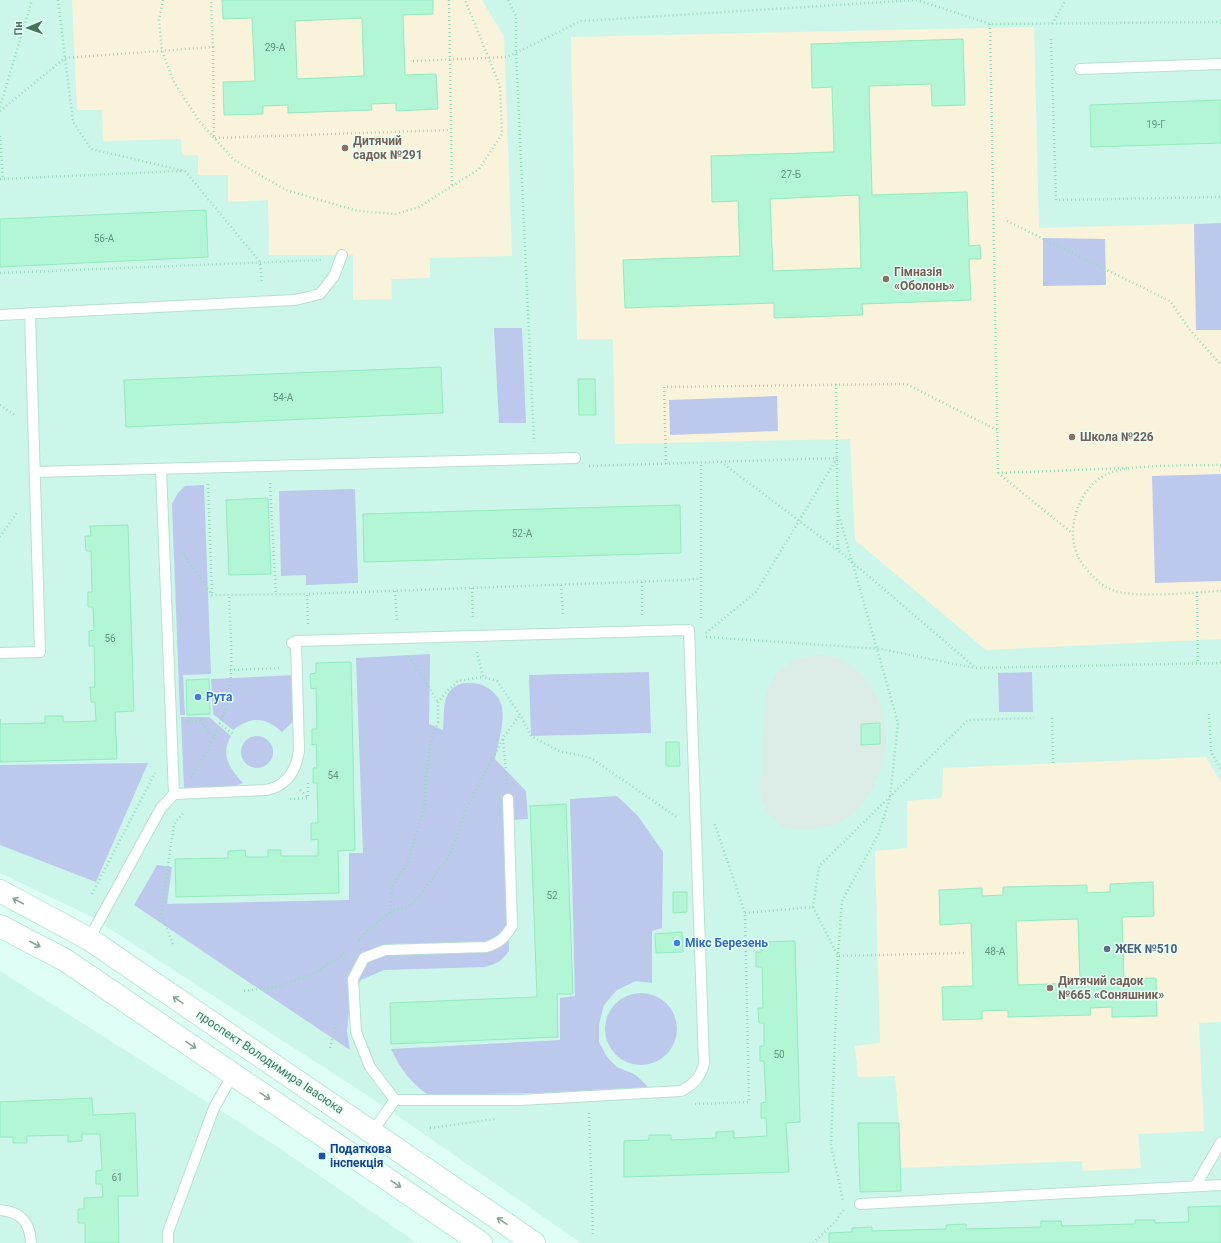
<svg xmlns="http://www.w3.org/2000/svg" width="1221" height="1243" font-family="Roboto,sans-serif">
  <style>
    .residential { fill: #ccf6e9 }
    .industrial { fill: #dbebe5 }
    .education { fill: #faf3db }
    .green { fill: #bcc9ec }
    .building { fill: #b3f6d6; stroke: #92eabf; fill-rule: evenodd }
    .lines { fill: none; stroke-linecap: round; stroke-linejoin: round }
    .lane-casing { stroke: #b7e0cf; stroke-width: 12 }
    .secondary-casing { stroke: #b9ead6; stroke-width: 24 }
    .path { stroke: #97daba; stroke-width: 2.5; stroke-dasharray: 1 3; stroke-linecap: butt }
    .lane { stroke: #fff; stroke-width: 10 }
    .secondary { stroke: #fff; stroke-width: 22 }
    .oneway { stroke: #85a695 }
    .education-dot { fill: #8d6e63; stroke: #e6fff8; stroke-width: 1.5 }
    .shop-dot { fill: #3f7fe0; stroke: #e6fff8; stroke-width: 1.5 }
    .service-dot { fill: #5c6f8a; stroke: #e6fff8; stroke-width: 1.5 }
    .transit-dot { fill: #1a4fb4; stroke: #e6fff8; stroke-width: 1.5 }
    .labels { text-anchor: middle; stroke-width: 3; stroke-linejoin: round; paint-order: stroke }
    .number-label { font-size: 10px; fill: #60967a }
    .education-label { font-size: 12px; font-weight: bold; fill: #785e54; stroke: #e6fff8; text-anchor: start }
    .shop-label { font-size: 12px; font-weight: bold; fill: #366cbe; stroke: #e6fff8; text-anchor: start }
    .service-label { font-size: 12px; font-weight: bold; fill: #4e5e75; stroke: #e6fff8; text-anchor: start }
    .street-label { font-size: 12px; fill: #44765c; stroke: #e6fff8 }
    .transit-label { font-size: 12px; font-weight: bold; fill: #164399; stroke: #e6fff8; text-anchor: start }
  </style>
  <rect width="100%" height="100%" fill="#defef6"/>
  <!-- residential -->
  <g class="residential">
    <polygon points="0,0 1221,0 1221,1243 581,1243 382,1105 90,916 0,873"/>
    <polygon points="0,971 275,1145 417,1243 0,1243"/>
  </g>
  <!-- industrial -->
  <polygon class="industrial" points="819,654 837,657 853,667 865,678 878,698 884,719 886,743 882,767 872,791 856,811 840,823 825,827 804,830 783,827 770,816 763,803 760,787 766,693 776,673 794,660"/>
  <!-- education -->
  <g class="education">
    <polygon points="72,0 482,0 504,37 512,256 430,258 430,278 391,279 392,299 353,300 353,255 269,255 268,200 228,202 228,175 198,175 198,155 182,155 181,139 103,141 102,110 77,110"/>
    <polygon points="1034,27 1039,228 1221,223 1221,639 986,650 855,540 850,439 615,444 613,339 577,339 571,37"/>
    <polygon points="1206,757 1221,783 1221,1022 1199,1023 1204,1131 1138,1134 1141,1168 1083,1171 1082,1161 900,1168 899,1123 895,1076 858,1077 855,1046 880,1043 875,851 907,848 907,801 942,798 943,768"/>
  </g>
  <!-- green -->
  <g class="green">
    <polygon points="1221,223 1221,330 1196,330 1194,224"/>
    <polygon points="1043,238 1105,239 1106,285 1043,286"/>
    <polygon points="494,328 522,328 526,423 499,423"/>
    <polygon points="777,396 778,431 670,435 669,400"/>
    <polygon points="1221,474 1221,581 1155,583 1152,476"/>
    <polygon points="204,485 211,674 183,675 185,715 180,715 172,504 178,493 185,486"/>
    <polygon points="355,489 358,583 306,585 306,575 281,576 279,491"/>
    <path d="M430,654l-1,70 14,6c1,-8 0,-27 4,-34 10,-23 50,-14 55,11 3,13 -4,37 -7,52l31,32 2,28 -22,1 3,131c-7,10 -13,13 -24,16l-101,3 -23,10 -11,22 -3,29 3,19 -216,-145 23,-40 15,2 -5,37 182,-4v-47h14l-7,-195z"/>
    <polygon points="649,672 651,733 531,736 529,675"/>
    <polygon points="1032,672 1033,712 999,712 998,673"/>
    <path d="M296,675l1,43 -15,14c-17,-15 -30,-16 -49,-2l-20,-16 -2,-35z"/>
    <path d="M181,717h28l22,19c-11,19 -1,33 12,47l-25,9 -34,-3z"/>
    <circle cx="257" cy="752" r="16"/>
    <polygon points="148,763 96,882 0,845 0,765"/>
    <path d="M617,796l21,20 25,36 -1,76 -10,3v52l-16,-2 -19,9 -13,15 -5,19v18l8,15 10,10 19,8 12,12 -106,6 -113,2c-18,-11 -29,-27 -38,-46l169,-9v-42l15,-2 -5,-197z"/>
    <circle cx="641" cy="1029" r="36"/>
  </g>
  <!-- building -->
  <g class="building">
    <path d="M222,0h211v14l-30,1 2,60 31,-1 2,35 -42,2v-8l-25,1 1,6 -84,3v-8l-25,1v8l-39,1 -1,-33 32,-1 -3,-63 -29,1zM362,18l2,58 -67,3 -2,-58z"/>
    <path d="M963,39l2,66 -33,1 -1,-22 -62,2 3,109 95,-3 2,54 11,-1 1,14h-12l2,41 -109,4 1,11 -89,3v-15l-149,5 -2,-48 117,-4 -2,-55 -26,1 -1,-46 123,-4 -2,-65 -20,1 -1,-44zM859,195l2,73 -88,3 -3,-72z"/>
    <polygon points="1219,100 1221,100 1221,143 1091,147 1090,105"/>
    <polygon points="206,210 208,257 0,267 0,219"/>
    <polygon points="441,367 443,413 126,427 124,380"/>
    <polygon points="578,379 595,379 596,415 579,415"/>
    <polygon points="268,498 271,574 229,575 226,500"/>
    <polygon points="680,505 681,553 364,562 363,514"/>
    <polygon points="128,525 134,711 115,712 117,759 0,762 0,719 0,724 45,723 45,716 63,716 63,722 96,721 95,702 91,702 90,687 95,687 94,646 89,646 89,631 94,630 93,607 88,607 88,592 92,592 91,551 86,551 85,536 91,536 90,526"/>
    <polygon points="351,662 355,850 338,851 339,893 176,897 175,859 228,858 228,851 245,850 246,857 268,857 268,850 281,850 281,856 318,856 318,839 311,840 311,823 318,823 317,783 313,783 313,768 317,768 316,744 312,745 312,729 317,729 316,688 311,689 310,674 316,673 316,663"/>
    <polygon points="209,679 210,714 187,715 186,680"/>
    <polygon points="880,723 880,744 861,745 861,724"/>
    <polygon points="666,742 679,742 680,766 666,766"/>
    <polygon points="566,804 573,994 557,994 558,1037 391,1044 390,1003 537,997 530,806"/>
    <path d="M1153,882l1,34 -32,1 2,62 32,-1 1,38 -45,1v-10l-22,1 1,7 -83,2v-7l-26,1v8l-39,1 -1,-33 31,-1 -2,-63 -31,2 -1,-35 43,-2v8l21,-1v-8l84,-2v8l23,-1v-8zM1078,919l2,64 -62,2 -2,-64z"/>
    <polygon points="673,892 687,892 687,912 673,913"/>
    <polygon points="682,932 683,952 656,953 655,934"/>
    <polygon points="795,941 800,1122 786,1123 789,1172 624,1177 624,1141 649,1140 649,1135 671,1135 671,1140 716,1138 716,1132 734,1131 734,1138 767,1136 766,1118 761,1118 761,1103 766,1102 764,1061 760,1061 760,1046 764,1046 764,1023 759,1023 758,1008 763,1008 762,967 756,967 756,952 761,952 761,942"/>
    <polygon points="92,1098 93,1115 135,1113 138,1196 118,1196 119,1243 85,1243 85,1223 78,1223 78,1209 84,1209 84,1198 103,1197 102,1184 96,1184 96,1171 102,1170 100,1134 82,1134 82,1141 68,1142 68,1135 27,1136 27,1143 13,1143 13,1137 0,1137 0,1102"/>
    <polygon points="858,1123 899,1123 901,1191 860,1192"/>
    <polygon points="1221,1206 1221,1243 829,1243 829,1233 852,1232 852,1228 872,1227 872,1231 946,1229 946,1225 966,1224 966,1229 1041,1227 1041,1221 1061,1221 1062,1226 1135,1224 1135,1220 1155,1220 1155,1223 1189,1222 1188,1207"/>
  </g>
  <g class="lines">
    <defs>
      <g id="lane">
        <polyline points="1080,69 1221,64"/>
        <polyline points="0,315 295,300 320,294 334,276 342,255"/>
        <polyline points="35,472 575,458"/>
        <path d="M292,643l4,-2 393,-11 15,434c-4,14 -10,20 -23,27l-161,9h-125"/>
        <polyline points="0,653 40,652 30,313"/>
        <path d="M174,794l92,-4c21,-4 30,-19 33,-39l-3,-110"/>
        <polyline points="89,939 161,808 174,794 161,469"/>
        <path d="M395,1100l-25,-33 -14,-35 -3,-53 11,-21 21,-8 101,-3c13,-4 19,-9 26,-21l-4,-127"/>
        <polyline points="372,1132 395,1100"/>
        <polyline points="1196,1185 1221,1142"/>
        <polyline points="860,1204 1221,1185"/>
        <path d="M0,1210c21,2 30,12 31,33"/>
        <polyline points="168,1243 168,1232 214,1108 233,1074"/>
      </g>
      <g id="secondary">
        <polyline points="0,891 89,939 534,1243"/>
        <polyline points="0,926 65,960 481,1243"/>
      </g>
    </defs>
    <!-- lane casing -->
    <use href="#lane" class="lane-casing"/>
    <!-- secondary casing -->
    <use href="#secondary" class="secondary-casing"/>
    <!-- path -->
    <g class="path">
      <polyline points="58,0 73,122 91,149 185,171 260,262 262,284"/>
      <polyline points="163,0 159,20 162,51 174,82 199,121 234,160 286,190 358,211 396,214 419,207 479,169 502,134 500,86 465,0"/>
      <polyline points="449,0 452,187"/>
      <polyline points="508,0 516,16 516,53 534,442"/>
      <polyline points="990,24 998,473"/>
      <polyline points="1052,24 1066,0"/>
      <polyline points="1051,39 1056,200 1221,197"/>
      <polyline points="213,47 214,138 451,130"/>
      <polyline points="413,61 506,57 516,53 581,21 917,0 990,24 1221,22"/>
      <polyline points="0,107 32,0"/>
      <polyline points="0,111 65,58 213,47 211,0"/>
      <polyline points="0,136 3,179"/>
      <polyline points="0,179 181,171"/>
      <polyline points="1007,221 1170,301 1190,330 1221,365"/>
      <polyline points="0,273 321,260"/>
      <polyline points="836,384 838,550"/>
      <polyline points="0,405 16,416"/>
      <polyline points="721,462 838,550 976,668 1221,663"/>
      <polyline points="666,464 664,387 906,384 997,430"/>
      <path d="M1221,465c-30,1 -88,-2 -114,9 -19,9 -30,29 -33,48 -3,15 0,30 9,43 8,10 17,20 29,25 24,9 82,2 109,1"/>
      <polyline points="589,466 837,458"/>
      <polyline points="998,473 1127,468"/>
      <polyline points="998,473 1072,533"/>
      <polyline points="270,483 276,595"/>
      <polyline points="208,484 212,594"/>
      <polyline points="838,512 898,723 890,798 878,835 842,901 838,956 831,1145 843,1201"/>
      <polyline points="0,537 18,511"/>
      <polyline points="182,552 212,595 307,594"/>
      <polyline points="642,582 642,615"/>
      <polyline points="561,585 563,616"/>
      <polyline points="472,588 473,620"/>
      <polyline points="395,591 397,622"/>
      <polyline points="1197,592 1198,663"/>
      <polyline points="701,618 701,462"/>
      <polyline points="308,624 307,594 686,580 701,578"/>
      <polyline points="706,633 756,592 837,458"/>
      <polyline points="706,637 881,649 974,668"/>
      <polyline points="477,652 483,677 497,681 520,715 531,736 559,751 591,758 678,818"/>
      <polyline points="409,656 438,702"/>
      <polyline points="230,670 280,668"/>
      <polyline points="1209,714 1211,752 1221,769"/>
      <polyline points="1052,718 1053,763"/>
      <polyline points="188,721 200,720 213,737"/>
      <polyline points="219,723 234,735"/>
      <path d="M191,777c15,-23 37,-62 39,-90 3,-30 0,-62 -1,-92"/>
      <polyline points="507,784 503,738 520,715"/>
      <polyline points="300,790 308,798"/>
      <polyline points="290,799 308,798 308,781"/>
      <polyline points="92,894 155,773"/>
      <polyline points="813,907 838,956 964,953"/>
      <polyline points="390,912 413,904 450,855 467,806 503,739"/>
      <polyline points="745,913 813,907 819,866 968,720 1034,718"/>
      <polyline points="359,940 368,930 390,912 392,887 407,864 424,808 426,775 430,745 438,722 438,702 448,690 458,681 483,677"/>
      <polyline points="173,944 161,914 174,824 184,812"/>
      <polyline points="244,991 280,986 313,974 347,952"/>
      <polyline points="330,1048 337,1021"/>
      <polyline points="695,1104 749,1102 745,913 714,822"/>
      <polyline points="589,1113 593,1234"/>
      <polyline points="430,1128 495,1119"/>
      <polyline points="813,1243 835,1222 844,1209"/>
    </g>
    <!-- lane -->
    <use href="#lane" class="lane"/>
    <!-- secondary -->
    <use href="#secondary" class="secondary"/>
  </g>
  <!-- one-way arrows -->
  <defs><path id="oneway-shaft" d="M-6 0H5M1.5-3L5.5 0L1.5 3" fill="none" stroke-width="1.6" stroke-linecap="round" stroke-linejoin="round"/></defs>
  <g class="oneway">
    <use href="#oneway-shaft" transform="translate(18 901) rotate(-152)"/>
    <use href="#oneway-shaft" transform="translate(35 944) rotate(27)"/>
    <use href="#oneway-shaft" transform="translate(178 1000) rotate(-146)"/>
    <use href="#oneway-shaft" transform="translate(191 1045) rotate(34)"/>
    <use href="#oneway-shaft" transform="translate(265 1096) rotate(34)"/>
    <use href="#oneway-shaft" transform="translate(396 1184) rotate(34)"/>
    <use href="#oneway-shaft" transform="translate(502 1221) rotate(-146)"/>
  </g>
  <!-- markers -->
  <g class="education-dot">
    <circle cx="345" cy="148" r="4"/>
    <circle cx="886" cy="279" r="4"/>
    <circle cx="1072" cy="437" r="4"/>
    <circle cx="1050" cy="988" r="4"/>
  </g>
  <g class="shop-dot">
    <circle cx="198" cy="697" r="4"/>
    <circle cx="677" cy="943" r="4"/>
  </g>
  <circle class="service-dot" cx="1107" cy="949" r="4"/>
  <rect class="transit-dot" x="318" y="1152" width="8" height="8" rx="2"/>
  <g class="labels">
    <!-- number labels -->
    <g class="number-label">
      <text x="275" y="51">29-А</text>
      <text x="1156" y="128">19-Г</text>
      <text x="791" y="178">27-Б</text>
      <text x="104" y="242">56-А</text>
      <text x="283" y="401">54-А</text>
      <text x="522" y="537">52-А</text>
      <text x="110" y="642">56</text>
      <text x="333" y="779">54</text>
      <text x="552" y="899">52</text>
      <text x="995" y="955">48-А</text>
      <text x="779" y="1058">50</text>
      <text x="117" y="1181">61</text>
    </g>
    <!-- education labels -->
    <g class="education-label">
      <text x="353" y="145">Дитячий<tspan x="353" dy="14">садок №291</tspan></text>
      <text x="894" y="276">Гімназія<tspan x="894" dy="14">«Оболонь»</tspan></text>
      <text x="1080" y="441">Школа №226</text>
      <text x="1058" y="985">Дитячий садок<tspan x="1058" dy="14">№665 «Соняшник»</tspan></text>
    </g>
    <!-- shop labels -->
    <g class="shop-label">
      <text x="206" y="701">Рута</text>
      <text x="685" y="947">Мікс Березень</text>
    </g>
    <!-- service labels -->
    <g class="service-label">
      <text x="1115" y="953">ЖЕК №510</text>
    </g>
    <!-- street labels -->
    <g class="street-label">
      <text transform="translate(270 1062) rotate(34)" y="4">проспект Володимира Івасюка</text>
    </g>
    <!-- transit labels -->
    <g class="transit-label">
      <text x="330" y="1153">Податкова<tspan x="330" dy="14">інспекція</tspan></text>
    </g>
  </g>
  <!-- north arrow -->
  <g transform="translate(28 28) rotate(268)" stroke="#e6fff8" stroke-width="3" paint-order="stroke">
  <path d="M0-3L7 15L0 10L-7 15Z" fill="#44765c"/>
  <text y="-6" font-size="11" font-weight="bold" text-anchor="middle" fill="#44765c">Пн</text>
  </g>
</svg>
